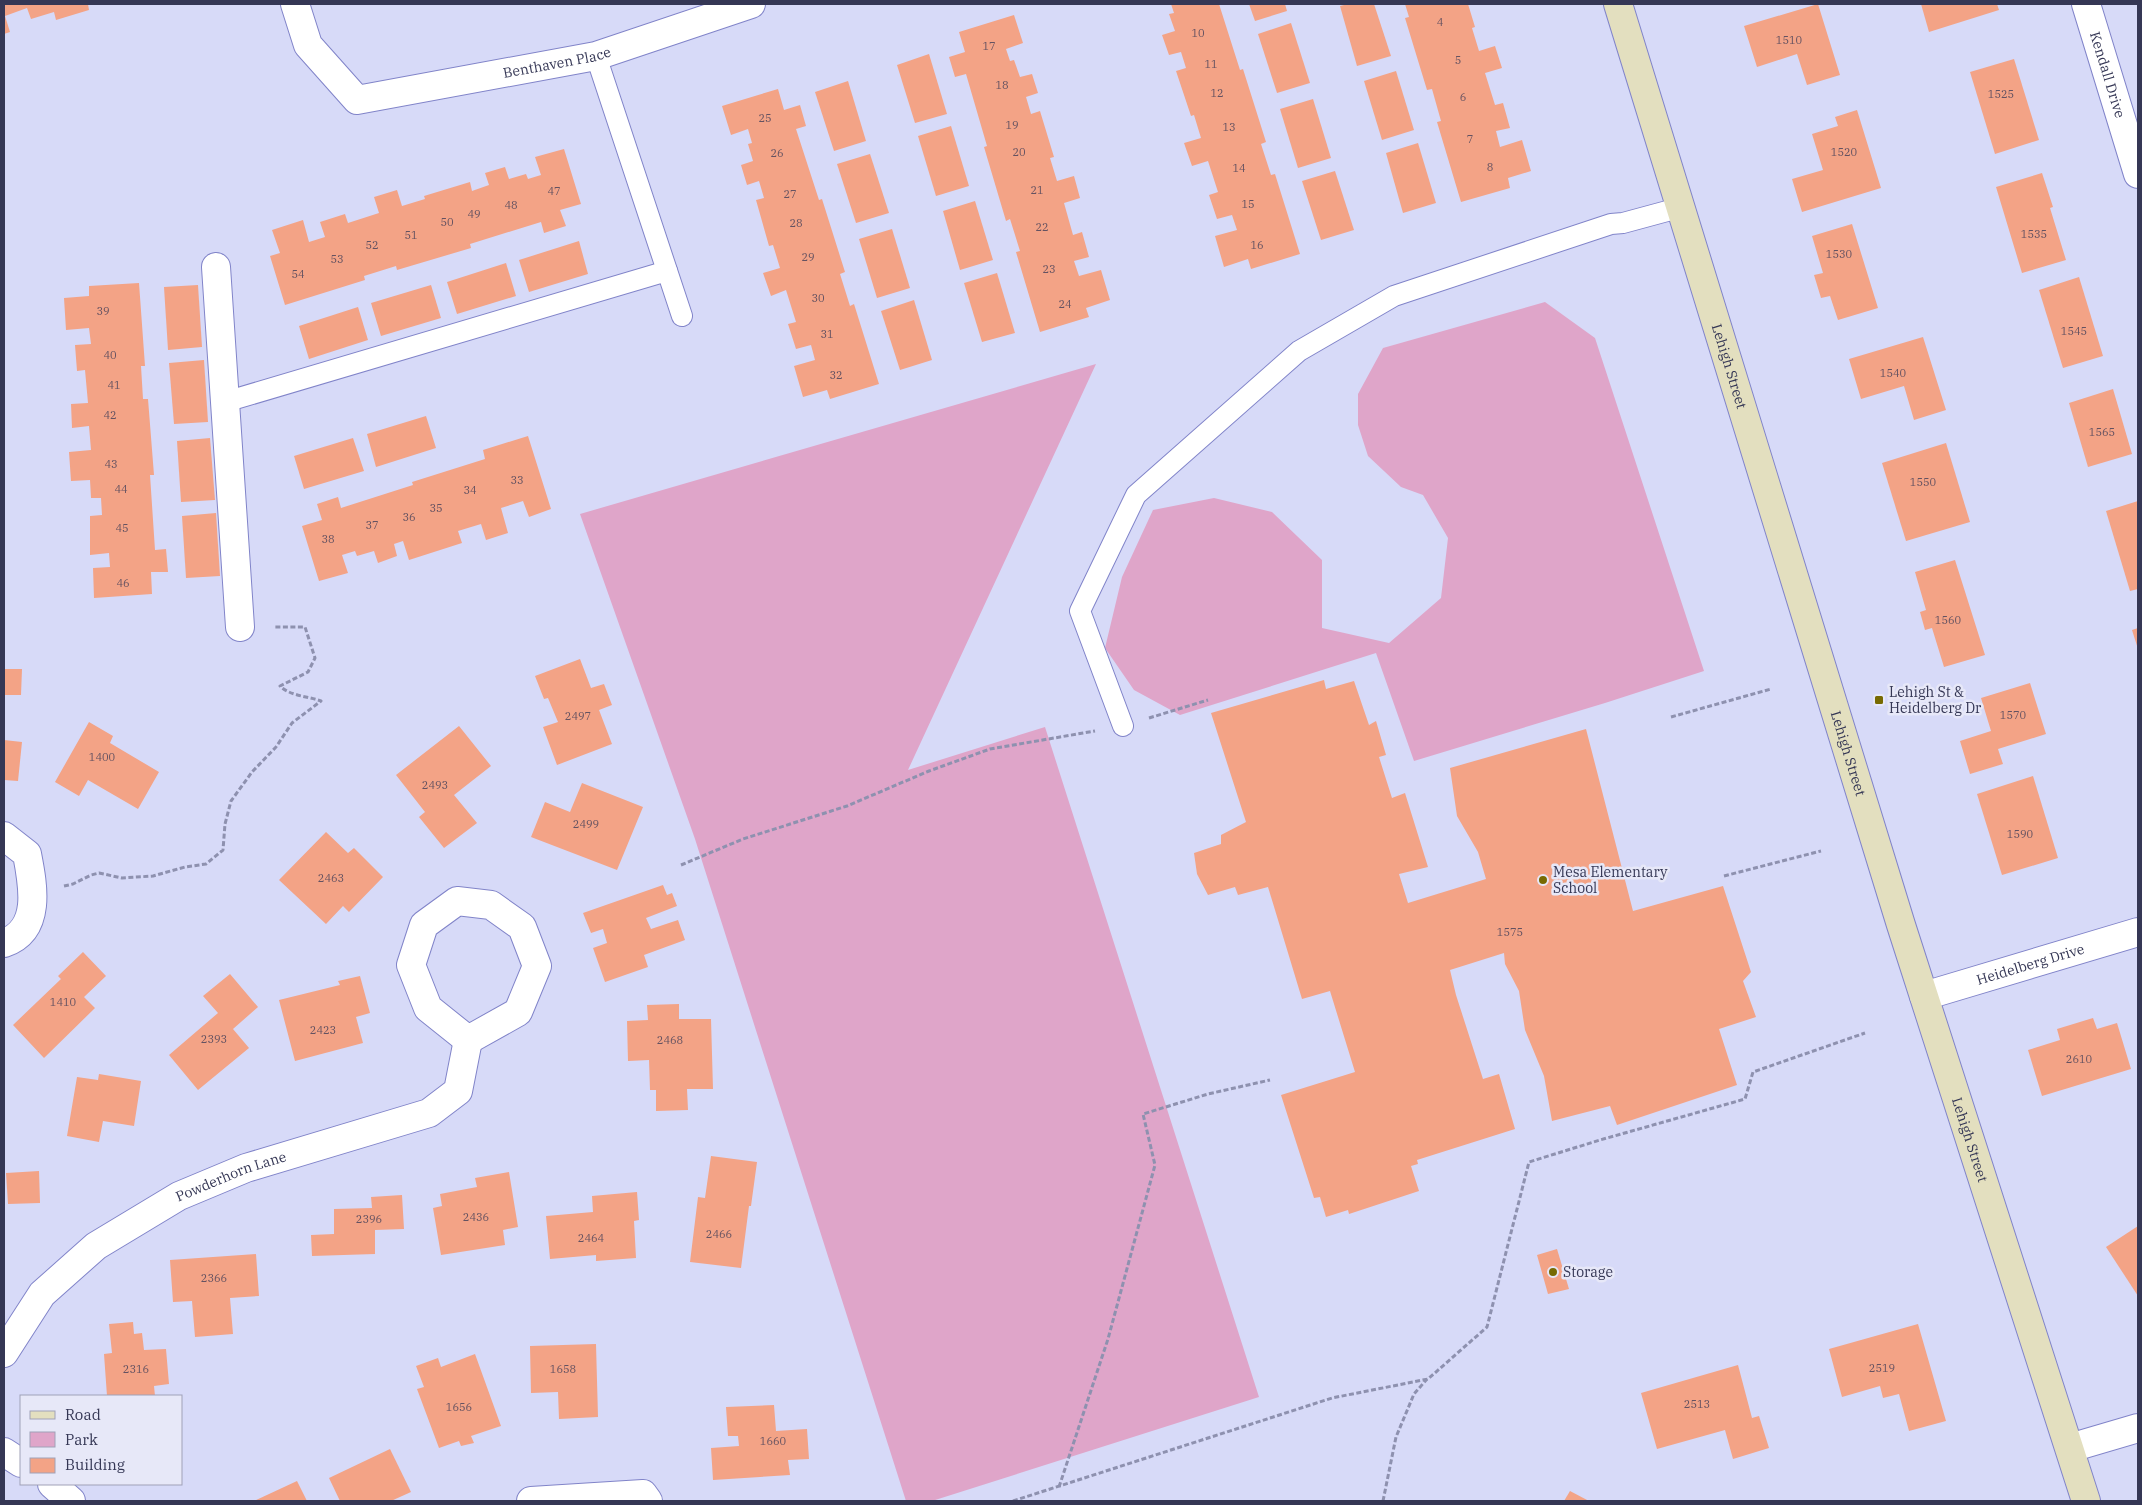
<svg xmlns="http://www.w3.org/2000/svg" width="2142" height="1505" font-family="'IBM Plex Serif',serif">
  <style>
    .green { fill: #dfa5c9 }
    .building { fill: #f3a386 }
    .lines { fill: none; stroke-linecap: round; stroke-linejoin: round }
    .lane-casing { stroke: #8184c9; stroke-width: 22 }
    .street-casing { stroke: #8184c9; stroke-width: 30 }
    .secondary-casing { stroke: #8184c9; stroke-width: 30 }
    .path { stroke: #8e91af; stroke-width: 3; stroke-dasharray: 5 2.5; stroke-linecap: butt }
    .lane { stroke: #fff; stroke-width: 20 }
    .street { stroke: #fff; stroke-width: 28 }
    .secondary { stroke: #e3dfbf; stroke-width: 28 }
    .poi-dot { fill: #776a02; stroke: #e7e8f8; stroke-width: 2 }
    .labels { text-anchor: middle; stroke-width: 5; stroke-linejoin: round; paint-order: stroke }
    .number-label { font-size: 11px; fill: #645261 }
    .street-label { font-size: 14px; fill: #353755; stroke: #e7e8f8 }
    .poi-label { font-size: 14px; fill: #353755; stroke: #e7e8f8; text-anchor: start }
  </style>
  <rect width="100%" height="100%" fill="#d7daf8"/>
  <!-- green -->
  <g class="green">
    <polygon points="1545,302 1595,338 1704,671 1605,703 1414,761 1376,653 1180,715 1134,690 1105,648 1122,577 1153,510 1214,498 1272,512 1322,560 1322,628 1389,643 1441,598 1448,538 1423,495 1401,487 1368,456 1358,425 1358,394 1383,348"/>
    <polygon points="1096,364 908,770 1045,727 1259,1397 932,1501 906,1501 695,839 580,514"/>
  </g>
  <!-- building -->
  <g class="building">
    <polygon points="4,4 88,4 89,10 56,20 54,12 31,19 27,8 5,16 10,32 4,34"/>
    <polygon points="1171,4 1219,4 1240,70 1243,69 1266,142 1261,144 1271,175 1275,174 1300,254 1251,269 1248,259 1224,267 1215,236 1237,230 1232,215 1217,219 1209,195 1218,192 1208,161 1192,166 1184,143 1201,138 1194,115 1191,116 1176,71 1186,68 1181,52 1169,55 1162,35 1175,31 1169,14 1174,13"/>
    <polygon points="1249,4 1285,4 1287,11 1255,21"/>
    <polygon points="1348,4 1374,4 1391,56 1357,66 1340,6"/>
    <polygon points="1405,4 1468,4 1475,27 1472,28 1479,51 1495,46 1502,68 1485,73 1495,105 1503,103 1510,128 1496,131 1500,147 1522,140 1531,171 1508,178 1510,188 1461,202 1437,122 1441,121 1432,89 1427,90 1405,18 1409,17"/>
    <polygon points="1818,4 1840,75 1807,85 1797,54 1757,67 1744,26"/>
    <polygon points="1921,4 1997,4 1999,10 1929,32"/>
    <polygon points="1014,15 1023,43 1006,49 1010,61 1014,60 1020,77 1032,74 1038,93 1026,97 1031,114 1040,111 1054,157 1050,158 1057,181 1074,176 1080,198 1064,203 1073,235 1082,232 1089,257 1074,261 1079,276 1101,270 1110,300 1086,308 1089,317 1040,332 1016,252 1020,251 1010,219 1006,221 984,147 987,146 966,74 955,77 949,57 965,52 959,32"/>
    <polygon points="1291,23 1310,83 1277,93 1258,34"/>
    <polygon points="929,54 947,114 915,123 897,65"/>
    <polygon points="2014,59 2039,140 1995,154 1970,72"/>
    <polygon points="1396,71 1414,130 1382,140 1364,81"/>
    <polygon points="848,81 866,141 834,151 815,92"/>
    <polygon points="778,89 784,110 800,105 806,126 796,129 819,200 822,199 845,272 840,274 850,306 854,304 879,384 830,399 827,390 803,397 794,366 815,360 811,345 796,349 788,324 796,322 786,290 771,296 763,273 780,268 773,245 769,246 756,200 764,198 759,181 747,185 741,165 753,161 748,144 752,143 748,129 731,135 722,106"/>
    <polygon points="1313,99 1331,158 1298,168 1280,109"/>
    <polygon points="1857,110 1881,188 1802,212 1792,179 1823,170 1812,134 1838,126 1835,117"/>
    <polygon points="951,126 969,186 936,196 918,136"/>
    <polygon points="1418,143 1436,203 1403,213 1386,153"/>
    <polygon points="564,149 581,204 560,210 566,226 544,233 541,222 470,244 471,248 397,270 396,266 364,276 365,280 285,305 270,256 280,253 272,230 303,220 309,242 325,237 320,222 345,214 348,223 379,213 374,197 397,190 402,206 425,199 424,196 470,182 472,191 489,185 485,173 505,167 509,179 526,174 528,179 541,175 535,157"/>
    <polygon points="870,154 889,213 856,223 837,164"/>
    <polygon points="1335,171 1354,230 1321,240 1302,181"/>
    <polygon points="2042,173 2053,207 2050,208 2066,260 2022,273 1996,187"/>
    <polygon points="975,201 993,260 960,270 943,211"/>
    <polygon points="1852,224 1878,308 1838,320 1830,296 1821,298 1814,275 1823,273 1812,236"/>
    <polygon points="892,229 910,288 877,298 859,239"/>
    <polygon points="579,241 588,274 529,292 519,260"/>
    <polygon points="506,263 516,296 457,314 447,282"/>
    <polygon points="997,273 1015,333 982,342 964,283"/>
    <polygon points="2079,277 2103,356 2063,368 2039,290"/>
    <polygon points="139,283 145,366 141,366 143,399 148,399 154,475 150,475 155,550 166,549 168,572 151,572 152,594 94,598 93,568 110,567 109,553 90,555 90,516 102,515 101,498 91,498 90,480 71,481 69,452 91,450 89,426 72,428 71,404 88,403 85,370 77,371 75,345 91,344 89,328 66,330 64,298 89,296 89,286"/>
    <polygon points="198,285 202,347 168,350 164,287"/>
    <polygon points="431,285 441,318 381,336 371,303"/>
    <polygon points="914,300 932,360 900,370 881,311"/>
    <polygon points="358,307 368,340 309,359 299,326"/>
    <polygon points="1923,337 1946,410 1914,420 1904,386 1861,399 1849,359"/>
    <polygon points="204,360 208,422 174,424 169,363"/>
    <polygon points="2113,389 2132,454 2088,467 2069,403"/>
    <polygon points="426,416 436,448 376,467 367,434"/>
    <polygon points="528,436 551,509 529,517 523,501 501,508 508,533 486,540 481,524 458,531 462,543 409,560 403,541 394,544 397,556 378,563 374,551 357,556 355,551 342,555 348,573 319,581 302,526 322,520 317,504 338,497 341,508 413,485 412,482 485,459 483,450"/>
    <polygon points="210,438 215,500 181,502 177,441"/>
    <polygon points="353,438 364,471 304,489 294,456"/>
    <polygon points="1946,443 1970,522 1906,541 1882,463"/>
    <polygon points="2138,501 2138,589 2130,591 2106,511"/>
    <polygon points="216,513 220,576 186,578 182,516"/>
    <polygon points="1955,560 1985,655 1944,667 1932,628 1925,630 1920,612 1926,610 1915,572"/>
    <polygon points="2138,628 2138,649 2132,630"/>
    <polygon points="580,659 591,688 604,684 612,705 599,710 612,744 557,765 543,727 558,722 548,698 544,699 535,676"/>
    <polygon points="4,669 22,669 21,695 4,695"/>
    <polygon points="1324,680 1326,689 1354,681 1369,725 1376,721 1386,755 1379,757 1392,798 1405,793 1428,867 1399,874 1408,903 1486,879 1478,852 1457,816 1450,768 1586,729 1633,911 1723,886 1751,972 1743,981 1756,1017 1719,1029 1737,1085 1617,1125 1610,1106 1552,1121 1544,1076 1525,1030 1519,991 1505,964 1504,953 1450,970 1456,995 1483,1079 1499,1074 1515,1129 1417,1160 1418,1164 1411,1166 1419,1191 1349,1214 1348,1210 1326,1217 1320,1197 1314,1198 1281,1095 1355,1072 1330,991 1302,999 1268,887 1238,895 1235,887 1208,895 1197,874 1194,853 1221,844 1221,835 1246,822 1211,713"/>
    <polygon points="2030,683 2046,734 1998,749 2003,764 1970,774 1960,741 1991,731 1981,698"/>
    <polygon points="89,722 113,736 110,743 159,772 138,809 88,780 79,796 55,782"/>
    <polygon points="459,726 491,766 454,795 477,823 444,848 419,817 425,812 396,775"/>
    <polygon points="4,740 22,742 18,781 4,780"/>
    <polygon points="2033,776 2058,858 2002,875 1977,794"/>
    <polygon points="582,783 643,807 617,870 531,837 545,802 570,812"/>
    <polygon points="326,832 348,853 354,848 383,877 349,912 343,906 326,924 279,880"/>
    <polygon points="663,885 667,895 672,893 677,906 646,918 651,929 678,920 685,940 644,955 648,967 605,982 593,948 607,943 603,929 591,933 583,913"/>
    <polygon points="83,952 106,976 84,997 95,1008 44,1058 13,1025 61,979 58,976"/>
    <polygon points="230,974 258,1007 233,1029 249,1048 198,1090 169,1055 218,1013 203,996"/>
    <polygon points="360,976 370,1013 356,1017 363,1043 295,1061 279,1000 340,985 338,981"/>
    <polygon points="679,1004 679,1019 711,1019 713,1089 687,1089 688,1110 656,1111 656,1090 650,1090 649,1060 628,1061 627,1021 648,1020 647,1005"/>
    <polygon points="2093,1018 2097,1029 2117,1023 2131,1069 2042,1096 2028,1050 2060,1040 2057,1029"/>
    <polygon points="99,1074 141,1081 134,1126 103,1121 99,1142 67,1136 77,1077 98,1080"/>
    <polygon points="711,1156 757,1162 751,1206 749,1206 741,1268 690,1262 698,1197 705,1198"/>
    <polygon points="39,1171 40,1203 8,1204 6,1173"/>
    <polygon points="509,1172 518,1227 503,1230 505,1245 441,1255 433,1208 442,1206 440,1194 477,1187 475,1178"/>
    <polygon points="637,1192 639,1220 634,1221 636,1258 596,1261 596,1255 550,1259 546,1216 593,1212 592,1196"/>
    <polygon points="402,1195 404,1229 375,1230 375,1254 312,1256 311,1235 334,1234 334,1209 372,1208 371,1197"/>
    <polygon points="2138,1226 2138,1296 2106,1247"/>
    <polygon points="1557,1249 1569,1289 1548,1294 1537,1255"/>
    <polygon points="256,1254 259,1296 230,1298 233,1334 195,1337 192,1301 173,1302 170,1260"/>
    <polygon points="133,1322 134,1334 142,1333 144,1350 166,1349 169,1384 154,1386 155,1396 107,1396 104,1354 112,1353 109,1324"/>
    <polygon points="1918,1324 1946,1421 1909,1431 1899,1394 1883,1398 1880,1386 1842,1397 1829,1349"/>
    <polygon points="596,1344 598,1417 559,1419 558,1392 531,1393 530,1346"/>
    <polygon points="475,1354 501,1426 471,1436 474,1443 461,1446 459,1441 439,1448 417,1389 424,1387 416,1366 438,1358 441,1367"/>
    <polygon points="1738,1365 1752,1418 1759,1416 1769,1448 1733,1459 1725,1430 1657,1449 1641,1393"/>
    <polygon points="774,1405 776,1431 807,1429 809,1459 788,1460 790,1475 713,1480 711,1448 739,1446 738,1436 728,1436 726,1407"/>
    <polygon points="390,1449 411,1492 391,1501 340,1501 329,1478"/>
    <polygon points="297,1481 307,1501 254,1501"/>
    <polygon points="1570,1491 1589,1501 1564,1501"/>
  </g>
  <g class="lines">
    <defs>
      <g id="lane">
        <polyline points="596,56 682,316"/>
        <polyline points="225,402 667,271"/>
        <polyline points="1123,726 1080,611 1136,495 1299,351 1394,296 1611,224 1623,223 1682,207"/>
      </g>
      <g id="street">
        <path id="s1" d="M295,4l13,41 49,55 239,-44 155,-52"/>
        <path id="s2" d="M2086,4l52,170"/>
        <polyline points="216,267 240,627"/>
        <path d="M4,836l23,18c6,31 15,76 -23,89"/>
        <polygon points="457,901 491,905 522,927 537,966 518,1012 468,1040 428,1008 411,965 424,925"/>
        <path id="s3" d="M1924,996l214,-64"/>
        <path id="s4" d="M4,1353l38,-59 54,-48 83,-50 67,-28 183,-55 29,-22 10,-51"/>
        <polyline points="2070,1448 2138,1428"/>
        <polyline points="4,1452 21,1463"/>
        <polyline points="52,1484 71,1501"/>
        <polyline points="531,1501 643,1494 648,1501"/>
      </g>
      <g id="secondary">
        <path id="s5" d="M1618,4l283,921 185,576"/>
      </g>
    </defs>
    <!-- lane casing -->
    <use href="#lane" class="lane-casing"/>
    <!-- street casing -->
    <use href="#street" class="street-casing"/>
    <!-- secondary casing -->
    <use href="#secondary" class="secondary-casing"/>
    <!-- path -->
    <g class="path">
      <polyline points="1671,717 1771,689"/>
      <polyline points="1149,718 1208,700"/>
      <polyline points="681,865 743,839 847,806 929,771 990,749 1095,731"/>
      <polyline points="1724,876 1821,851"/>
      <path d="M64,886l9,-2 18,-9 8,-2 23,5 31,-2 32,-9 21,-3 17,-14 2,-26 6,-23 21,-29 24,-25 16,-24 29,-22c-14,-5 -31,-5 -41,-15l28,-14 7,-14 -10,-31h-32"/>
      <polyline points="1059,1487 1108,1339 1155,1165 1143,1114 1208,1094 1270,1080"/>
      <polyline points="1013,1501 1332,1398 1428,1379 1487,1327 1529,1162 1600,1140 1745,1099 1753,1072 1865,1033"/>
      <polyline points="1383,1501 1396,1437 1414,1394 1427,1379"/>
    </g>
    <!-- lane -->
    <use href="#lane" class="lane"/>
    <!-- street -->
    <use href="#street" class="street"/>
    <!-- secondary -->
    <use href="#secondary" class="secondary"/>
  </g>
  <!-- markers -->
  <g class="poi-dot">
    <rect x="1874" y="695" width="10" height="10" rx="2.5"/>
    <circle cx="1543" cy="880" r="5"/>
    <circle cx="1553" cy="1272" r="5"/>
  </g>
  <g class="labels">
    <!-- number labels -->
    <g class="number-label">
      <text x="1440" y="26">4</text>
      <text x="1198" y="37">10</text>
      <text x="1789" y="44">1510</text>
      <text x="989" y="50">17</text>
      <text x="1458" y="64">5</text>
      <text x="1211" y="68">11</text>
      <text x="1002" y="89">18</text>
      <text x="1217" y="97">12</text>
      <text x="2001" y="98">1525</text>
      <text x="1463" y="101">6</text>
      <text x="765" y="122">25</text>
      <text x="1012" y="129">19</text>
      <text x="1229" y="131">13</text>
      <text x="1470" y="143">7</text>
      <text x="1019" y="156">20</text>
      <text x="1844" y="156">1520</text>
      <text x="777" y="157">26</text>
      <text x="1490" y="171">8</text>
      <text x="1239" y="172">14</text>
      <text x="1037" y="194">21</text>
      <text x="554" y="195">47</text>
      <text x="790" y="198">27</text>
      <text x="1248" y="208">15</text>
      <text x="511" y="209">48</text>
      <text x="474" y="218">49</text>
      <text x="447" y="226">50</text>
      <text x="796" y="227">28</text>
      <text x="1042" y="231">22</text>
      <text x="2034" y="238">1535</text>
      <text x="411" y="239">51</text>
      <text x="372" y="249">52</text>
      <text x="1257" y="249">16</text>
      <text x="1839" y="258">1530</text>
      <text x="808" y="261">29</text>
      <text x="337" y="263">53</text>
      <text x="1049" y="273">23</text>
      <text x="298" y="278">54</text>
      <text x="818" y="302">30</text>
      <text x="1065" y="308">24</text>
      <text x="103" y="315">39</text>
      <text x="2074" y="335">1545</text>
      <text x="827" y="338">31</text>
      <text x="110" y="359">40</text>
      <text x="1893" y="377">1540</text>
      <text x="836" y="379">32</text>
      <text x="114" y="389">41</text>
      <text x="110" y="419">42</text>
      <text x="2102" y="436">1565</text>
      <text x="111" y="468">43</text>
      <text x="517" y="484">33</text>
      <text x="1923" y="486">1550</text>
      <text x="121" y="493">44</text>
      <text x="470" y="494">34</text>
      <text x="436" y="512">35</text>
      <text x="409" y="521">36</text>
      <text x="372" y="529">37</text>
      <text x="122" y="532">45</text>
      <text x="328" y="543">38</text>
      <text x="123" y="587">46</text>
      <text x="1948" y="624">1560</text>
      <text x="2013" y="719">1570</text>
      <text x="578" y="720">2497</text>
      <text x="102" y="761">1400</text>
      <text x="435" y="789">2493</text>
      <text x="586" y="828">2499</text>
      <text x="2020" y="838">1590</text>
      <text x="331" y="882">2463</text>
      <text x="1510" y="936">1575</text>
      <text x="63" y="1006">1410</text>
      <text x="323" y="1034">2423</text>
      <text x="214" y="1043">2393</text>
      <text x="670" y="1044">2468</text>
      <text x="2079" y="1063">2610</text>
      <text x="476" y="1221">2436</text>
      <text x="369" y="1223">2396</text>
      <text x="719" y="1238">2466</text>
      <text x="591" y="1242">2464</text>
      <text x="214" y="1282">2366</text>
      <text x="1882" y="1372">2519</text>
      <text x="136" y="1373">2316</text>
      <text x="563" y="1373">1658</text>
      <text x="1697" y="1408">2513</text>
      <text x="459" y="1411">1656</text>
      <text x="773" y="1445">1660</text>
    </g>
    <!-- street labels -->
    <g class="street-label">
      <text dy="5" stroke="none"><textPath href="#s1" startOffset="320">Benthaven Place</textPath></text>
      <text dy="5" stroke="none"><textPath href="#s2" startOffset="74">Kendall Drive</textPath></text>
      <text dy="5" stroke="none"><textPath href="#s5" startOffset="379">Lehigh Street</textPath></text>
      <text dy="5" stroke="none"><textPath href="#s5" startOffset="784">Lehigh Street</textPath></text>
      <text dy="5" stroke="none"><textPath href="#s3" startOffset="111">Heidelberg Drive</textPath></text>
      <text dy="5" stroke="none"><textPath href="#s5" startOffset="1189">Lehigh Street</textPath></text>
      <text dy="5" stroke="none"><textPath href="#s4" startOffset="295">Powderhorn Lane</textPath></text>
    </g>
    <!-- poi labels -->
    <g class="poi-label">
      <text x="1889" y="697">Lehigh St &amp;<tspan x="1889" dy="16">Heidelberg Dr</tspan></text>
      <text x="1553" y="877">Mesa Elementary<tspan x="1553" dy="16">School</tspan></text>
      <text x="1563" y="1277">Storage</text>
    </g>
  </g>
  <!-- border -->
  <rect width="2142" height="1505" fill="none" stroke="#353755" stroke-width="10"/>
  <!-- legend -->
  <rect x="20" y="1395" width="162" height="90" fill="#e7e8f8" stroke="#a0a1b7"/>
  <rect x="30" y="1411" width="25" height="8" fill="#e3dfbf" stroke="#a0a1b7"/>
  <text x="65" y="1420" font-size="15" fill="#353755">Road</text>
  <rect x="30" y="1432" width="25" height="15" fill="#dfa5c9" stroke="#a0a1b7"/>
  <text x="65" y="1445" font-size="15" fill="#353755">Park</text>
  <rect x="30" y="1458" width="25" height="15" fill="#f3a386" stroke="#a0a1b7"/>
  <text x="65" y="1470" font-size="15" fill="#353755">Building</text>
</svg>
